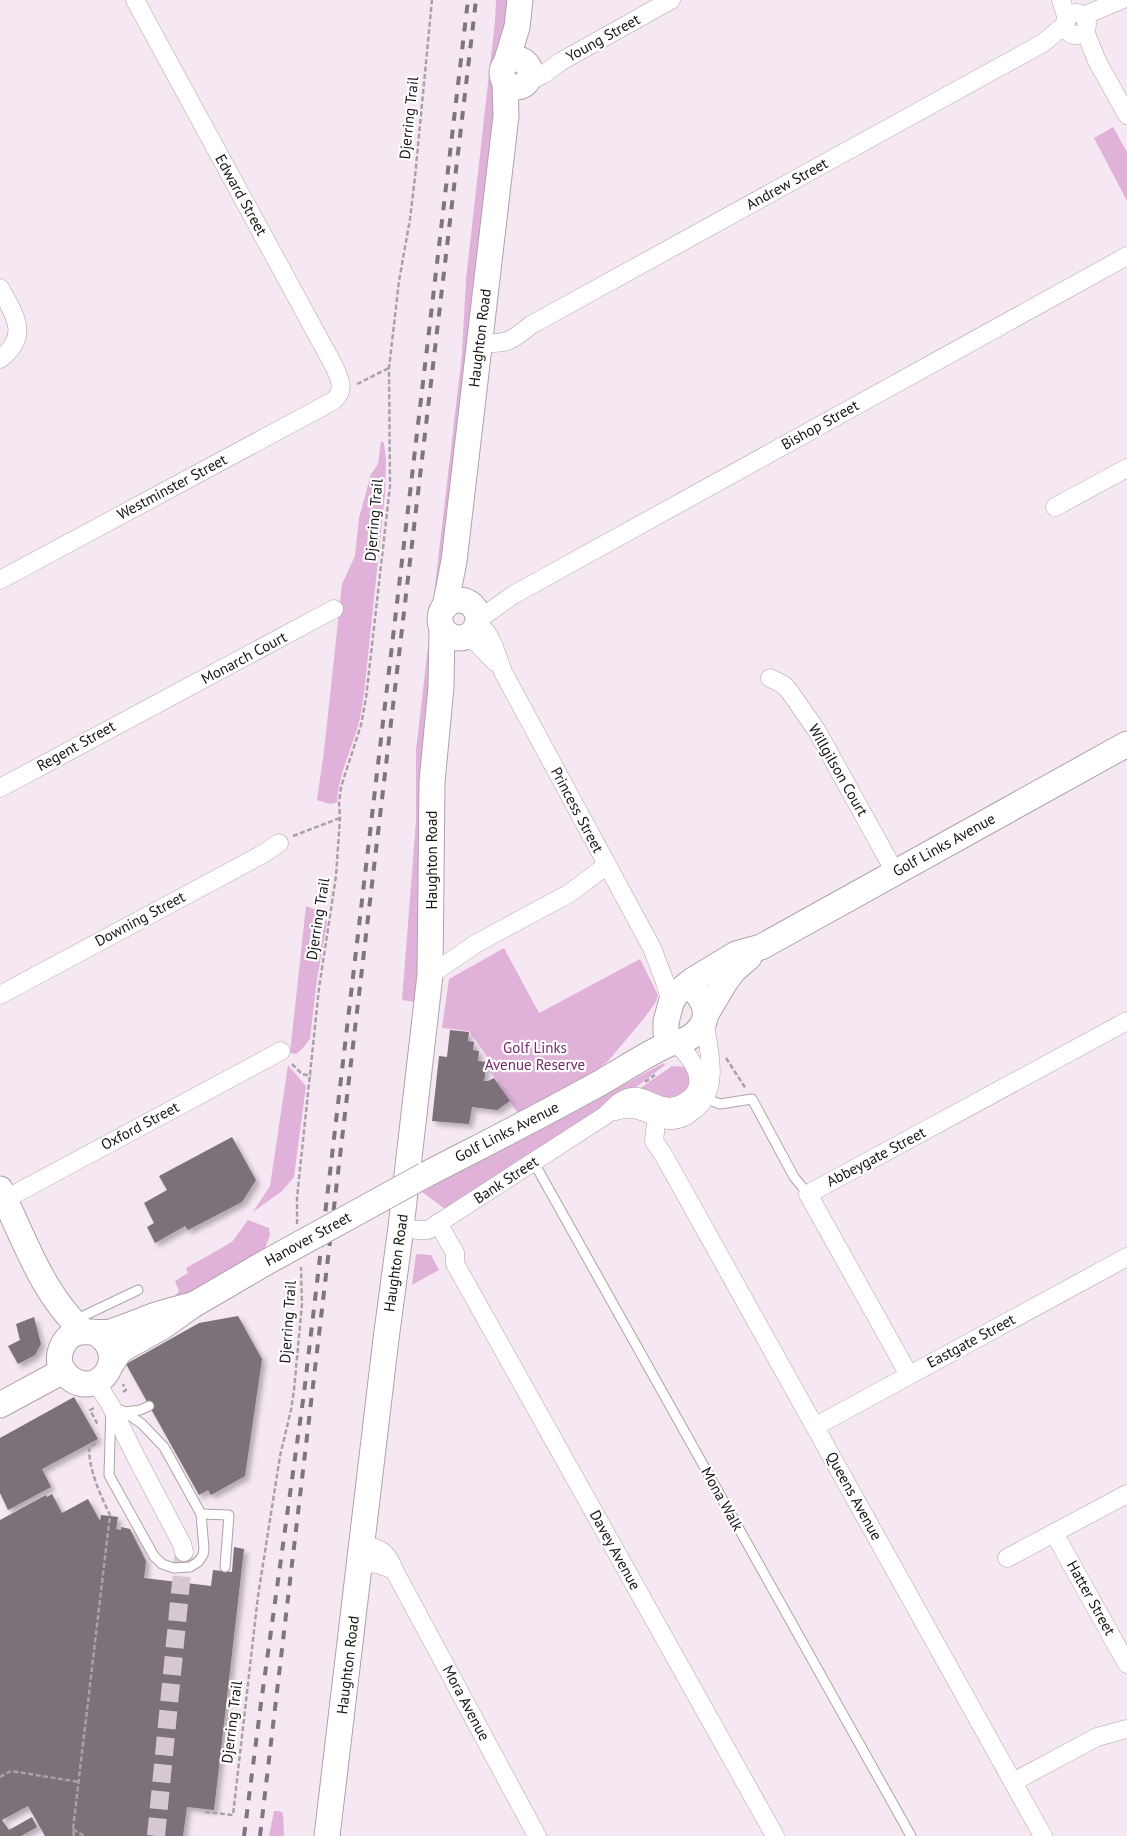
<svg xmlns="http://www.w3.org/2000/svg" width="1127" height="1836" font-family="'PT Sans',sans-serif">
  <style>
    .green { fill: #e0b2d9 }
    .building { fill: #7b6f79; filter: url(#shadow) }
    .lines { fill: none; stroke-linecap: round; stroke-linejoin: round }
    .street-tunnel { stroke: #d5c8d2; stroke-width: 18; stroke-dasharray: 18 9; stroke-linecap: butt }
    .lane-casing { stroke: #aea2ac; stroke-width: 11 }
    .street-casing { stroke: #aea2ac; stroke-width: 19 }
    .secondary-casing { stroke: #aea2ac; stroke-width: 27 }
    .path { stroke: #aaa0a8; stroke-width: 2.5; stroke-dasharray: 5 2.5; stroke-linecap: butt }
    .lane { stroke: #fff; stroke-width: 9 }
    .street { stroke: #fff; stroke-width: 18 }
    .secondary { stroke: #fff; stroke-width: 25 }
    .rail { stroke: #7f767d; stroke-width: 4; stroke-dasharray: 9 9; stroke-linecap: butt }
    .secondary-bridge-casing { stroke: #aea2ac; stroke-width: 27; stroke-linecap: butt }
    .secondary-bridge { stroke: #fff; stroke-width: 25 }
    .labels { text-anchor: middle; stroke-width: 4.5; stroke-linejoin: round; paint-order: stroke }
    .street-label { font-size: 15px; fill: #181317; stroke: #fff }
    .park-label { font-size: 15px; fill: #73276c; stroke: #fff }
  </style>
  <defs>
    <filter id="shadow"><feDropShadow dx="4" dy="4" stdDeviation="2.5" flood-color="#0004"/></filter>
  </defs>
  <rect width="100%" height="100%" fill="#f6e8f3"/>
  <!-- green -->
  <g class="green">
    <polygon points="496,0 513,0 493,83 498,97 435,613 420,953 416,1002 402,1000 416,821 416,750 462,354 466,279 495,21"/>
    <polygon points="1113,127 1127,152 1127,201 1094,138"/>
    <path d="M381,441l3,2 2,17 -1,34 -21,200c-2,8 -2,16 -4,24 -7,29 -21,54 -23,84 -7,4 -13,0 -20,-2l7,-49 18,-167 13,-28 4,-38 12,-44 7,-10z"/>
    <polygon points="306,906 324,913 327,923 317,979 310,1039 302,1049 296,1054 290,1053"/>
    <polygon points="504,948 539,1013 640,959 658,995 656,1002 642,1021 608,1061 597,1070 583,1080 519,1115 488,1068 493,1065 469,1031 442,1028 449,979"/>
    <polygon points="664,1063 665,1065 635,1088 445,1209 422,1192"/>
    <polygon points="288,1065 306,1086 294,1177 282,1191 253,1212 270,1186"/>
    <polygon points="672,1066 685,1067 693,1080 684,1095 668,1100 639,1089"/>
    <polygon points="248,1220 269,1228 270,1235 263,1254 170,1303 179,1291 175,1281 188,1273 186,1268 232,1242"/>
    <polygon points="416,1254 431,1255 439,1270 412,1285"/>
    <polygon points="274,1811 279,1811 283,1813 284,1836 269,1836"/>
  </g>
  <!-- building -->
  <g class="building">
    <polygon points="450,1030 469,1032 468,1041 474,1042 473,1050 479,1051 478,1061 487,1062 484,1081 488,1081 494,1078 510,1101 497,1110 472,1107 469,1124 432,1121 439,1056 447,1057"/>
    <polygon points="232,1137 256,1180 242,1202 188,1230 185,1226 155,1243 147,1227 154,1223 144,1203 167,1190 159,1176"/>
    <polygon points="238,1316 262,1359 245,1476 211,1495 208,1490 199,1495 126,1364 199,1323"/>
    <polygon points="34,1317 41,1344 35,1355 18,1364 8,1346 20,1340 16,1324"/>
    <polygon points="74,1397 98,1439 42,1469 51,1487 8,1510 0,1493 0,1438"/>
    <polygon points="52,1494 62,1513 88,1499 100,1521 101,1515 118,1517 116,1529 121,1530 121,1527 130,1529 146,1561 144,1578 211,1586 213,1570 232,1572 234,1547 244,1549 214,1810 187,1807 183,1836 45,1836 28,1806 2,1820 9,1830 32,1817 37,1827 21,1836 0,1836 0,1520 46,1495 47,1497"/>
  </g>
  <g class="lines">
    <!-- street-tunnel -->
    <polyline class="street-tunnel" points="156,1836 184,1552"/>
    <defs>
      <g id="lane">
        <polyline points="702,1097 720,1104 752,1099 794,1177 808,1194"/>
        <polyline points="533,1161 911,1836"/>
        <polyline points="75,1320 138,1290"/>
        <polygon points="111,1406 125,1412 142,1424 164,1447 201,1514 204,1549 203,1555 198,1562 190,1567 174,1568 162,1564 154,1556 109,1475"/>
        <polyline points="125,1412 140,1410 149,1406"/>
        <polyline points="201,1514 229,1515 225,1567"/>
      </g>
      <g id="street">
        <polyline points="1061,0 1067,19"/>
        <circle cx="1076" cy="24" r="11"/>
        <polyline points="1083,16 1121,0"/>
        <polyline points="1085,31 1097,61 1127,115"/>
        <polyline points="526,83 544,74 560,62 671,0"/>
        <path d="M0,288c14,26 31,48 0,71"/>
        <path d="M480,343c27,1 30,-1 51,-18l512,-282 23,-19"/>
        <polyline points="1055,507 1127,468"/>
        <path d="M0,580l333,-179c13,-10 7,-22 1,-35l-199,-366"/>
        <polyline points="478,620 513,595 1127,256"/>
        <polyline points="478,623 487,633 493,644 503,672 652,948 665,982 671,1003"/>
        <polyline points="466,637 477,643 495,662"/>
        <polyline points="770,678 784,685 790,692 817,731 895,872"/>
        <polyline points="0,788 334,609"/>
        <polyline points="430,975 477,943 570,893 607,865"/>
        <polyline points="0,995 263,854 279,843"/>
        <polyline points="664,1106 656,1123 654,1141 664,1156 1043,1836"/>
        <path d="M616,1111c21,-7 32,5 52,9 9,1 18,-3 25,-9 28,-20 16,-61 11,-91"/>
        <polyline points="0,1202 281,1051"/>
        <polyline points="438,1223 455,1253 455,1264 458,1269 775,1836"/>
        <path d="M401,1227l16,3h11l178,-115c7,-7 14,-16 25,-18 14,-2 23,9 37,10 8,0 15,-3 21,-8 22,-17 1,-43 -13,-56"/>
        <polyline points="909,1375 808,1194 1127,1021"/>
        <polyline points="96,1382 111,1406 135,1455 182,1544 184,1552"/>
        <polyline points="816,1426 1127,1257"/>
        <polyline points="1054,1533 1127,1664"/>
        <path d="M362,1544c19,5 25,7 32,26l143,266"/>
        <polyline points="1007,1558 1127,1494"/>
        <polyline points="360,1563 378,1564 394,1570"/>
        <polyline points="1013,1782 1097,1737 1127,1729"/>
      </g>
      <g id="secondary">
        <circle cx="516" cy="73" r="14"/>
        <polyline points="506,63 517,27 520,0"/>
        <circle cx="459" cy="619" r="19"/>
        <polyline points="445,607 454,561 506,116 505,82"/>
        <path d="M687,986c7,2 10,7 14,13 13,21 -5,39 -25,44l-7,-4 -3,-6v-11l5,-19 5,-9 17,-14 43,-26 25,-7 366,-203"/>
        <polyline points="706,1014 725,982 734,970 749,957"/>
        <path d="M425,1175c54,-28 108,-55 162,-85 29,-15 56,-35 86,-48"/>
        <path d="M0,1189c24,49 42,105 83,142"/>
        <path d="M96,1333c34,21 5,66 -25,46 -5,-4 -9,-9 -11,-15 -2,-8 1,-18 7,-25 12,-13 28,-4 43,-7 14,-4 29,-11 43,-16 13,-4 27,-8 40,-11"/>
        <polyline points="110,1366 119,1352 126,1347 162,1327 193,1305 265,1263"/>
        <polyline points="0,1405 63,1371"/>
        <polyline points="327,1836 386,1339 401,1227 430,975 432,782 441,687 442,628"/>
      </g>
    </defs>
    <!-- lane casing -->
    <use href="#lane" class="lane-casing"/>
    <!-- street casing -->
    <use href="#street" class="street-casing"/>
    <!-- secondary casing -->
    <use href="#secondary" class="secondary-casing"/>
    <!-- path -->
    <g class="path">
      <polyline points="357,384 389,368"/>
      <polyline points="293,836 340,818"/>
      <polyline points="726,1058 746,1089"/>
      <polyline points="292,1064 302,1074 311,1076"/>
      <polyline points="645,1082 655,1075"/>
      <polyline points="297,1224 297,1198 319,988 336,876 340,818 339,803 341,787 361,725 366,698 390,486 389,368 399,281 410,219 415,177 432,0"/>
      <polyline points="123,1392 126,1390 123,1384"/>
      <polyline points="94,1408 90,1410 98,1425"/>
      <polyline points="0,1777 11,1771 79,1782"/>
      <polyline points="205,1812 233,1815 258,1596 280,1456 291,1410 294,1390 302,1304 301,1267"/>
      <polyline points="73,1829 84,1836"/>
      <path d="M74,1836l-1,-7 37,-314c-10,-21 -21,-44 -21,-68l9,-5"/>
    </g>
    <!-- lane -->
    <use href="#lane" class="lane"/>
    <!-- street -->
    <use href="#street" class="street"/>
    <!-- secondary -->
    <use href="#secondary" class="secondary"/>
    <!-- rail -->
    <g class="rail">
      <polyline points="244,1836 261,1703 304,1393 468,0"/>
      <polyline points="260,1836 476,0"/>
    </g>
    <defs>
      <polyline id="secondary-bridge" points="265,1263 425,1175"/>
    </defs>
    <!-- secondary-bridge casing -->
    <use href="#secondary-bridge" class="secondary-bridge-casing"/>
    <!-- secondary-bridge -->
    <use href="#secondary-bridge" class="secondary-bridge"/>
  </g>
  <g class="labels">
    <!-- street labels -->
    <g class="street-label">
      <text transform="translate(603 38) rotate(-29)" y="5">Young Street</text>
      <text transform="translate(409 118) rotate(-84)" y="5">Djerring Trail</text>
      <text transform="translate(787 184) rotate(-29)" y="5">Andrew Street</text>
      <text transform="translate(241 195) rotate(61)" y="5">Edward Street</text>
      <text transform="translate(480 338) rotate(-83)" y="5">Haughton Road</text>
      <text transform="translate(820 425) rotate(-29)" y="5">Bishop Street</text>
      <text transform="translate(172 487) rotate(-28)" y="5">Westminster Street</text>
      <text transform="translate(374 520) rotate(-85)" y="5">Djerring Trail</text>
      <text transform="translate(244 658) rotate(-28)" y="5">Monarch Court</text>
      <text transform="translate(76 746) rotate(-29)" y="5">Regent Street</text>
      <text transform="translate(838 770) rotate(60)" y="5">Willgilson Court</text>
      <text transform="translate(577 810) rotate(62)" y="5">Princess Street</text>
      <text transform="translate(944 845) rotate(-29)" y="5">Golf Links Avenue</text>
      <text transform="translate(432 860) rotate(-90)" y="5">Haughton Road</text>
      <text transform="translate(140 919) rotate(-28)" y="5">Downing Street</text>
      <text transform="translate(318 919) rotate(-81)" y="5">Djerring Trail</text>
      <text transform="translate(140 1126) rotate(-28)" y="5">Oxford Street</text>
      <text transform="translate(507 1132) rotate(-27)" y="5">Golf Links Avenue</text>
      <text transform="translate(876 1157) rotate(-28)" y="5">Abbeygate Street</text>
      <text transform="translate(506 1180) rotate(-33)" y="5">Bank Street</text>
      <text transform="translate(308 1239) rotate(-29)" y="5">Hanover Street</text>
      <text transform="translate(396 1263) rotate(-82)" y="5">Haughton Road</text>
      <text transform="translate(288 1322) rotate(-86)" y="5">Djerring Trail</text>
      <text transform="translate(971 1341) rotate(-28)" y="5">Eastgate Street</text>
      <text transform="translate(854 1496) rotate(61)" y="5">Queens Avenue</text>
      <text transform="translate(722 1499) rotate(61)" y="5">Mona Walk</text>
      <text transform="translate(615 1550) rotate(61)" y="5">Davey Avenue</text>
      <text transform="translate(1091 1598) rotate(61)" y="5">Hatter Street</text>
      <text transform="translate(348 1665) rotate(-83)" y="5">Haughton Road</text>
      <text transform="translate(466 1703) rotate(62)" y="5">Mora Avenue</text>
      <text transform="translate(232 1722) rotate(-83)" y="5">Djerring Trail</text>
    </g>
    <!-- park labels -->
    <g class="park-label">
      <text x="535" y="1053">Golf Links<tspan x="535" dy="17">Avenue Reserve</tspan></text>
    </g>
  </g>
</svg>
